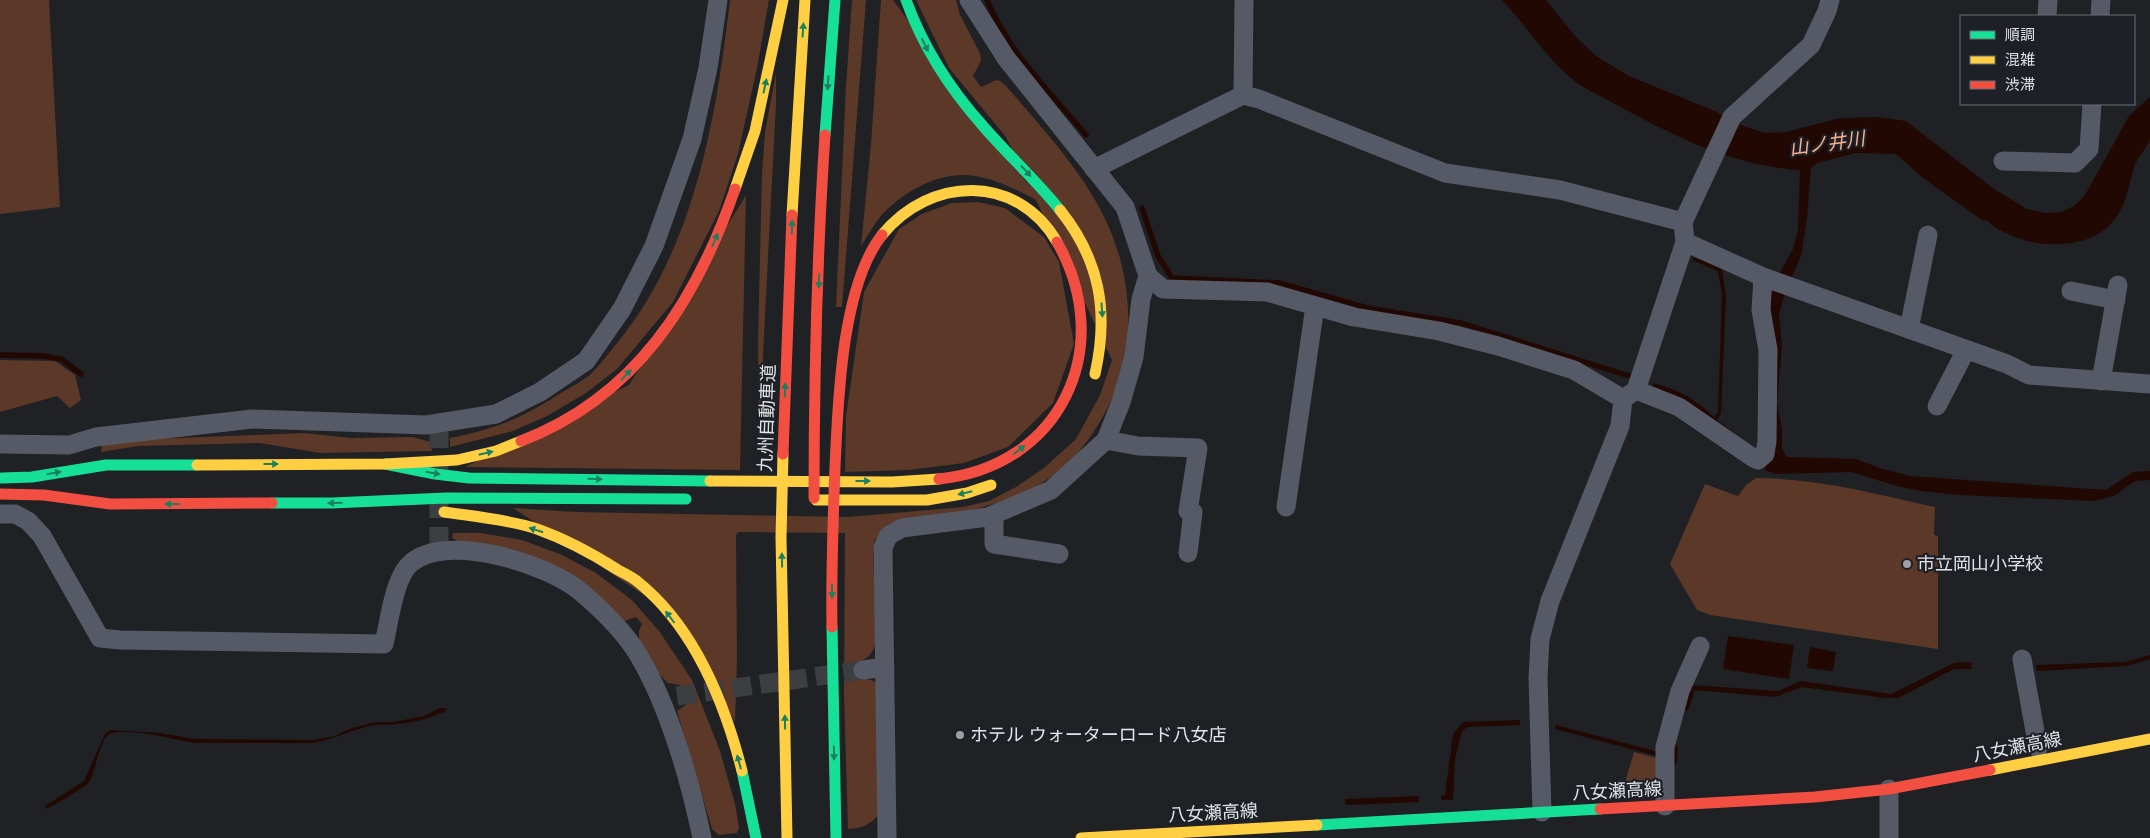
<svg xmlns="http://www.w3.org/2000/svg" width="2150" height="838" font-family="'Space Grotesk','Noto Sans JP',sans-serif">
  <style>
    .green { fill: #5b3827 }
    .water { fill: #220803 }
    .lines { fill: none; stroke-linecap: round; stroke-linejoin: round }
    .stream { stroke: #220803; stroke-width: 5.5 }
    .street-tunnel { stroke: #3c3e41; stroke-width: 19; stroke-dasharray: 19 9; stroke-linecap: butt }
    .street { stroke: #555a66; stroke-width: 19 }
    .fast { stroke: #16e098; stroke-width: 11 }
    .slow { stroke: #ffcf43; stroke-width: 11 }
    .jam { stroke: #f24e42; stroke-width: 11 }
    .oneway { fill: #1a805f }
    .poi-dot { fill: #9d9fa3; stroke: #1d2026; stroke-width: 2 }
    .labels { text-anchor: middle; stroke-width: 4.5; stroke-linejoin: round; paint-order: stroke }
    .street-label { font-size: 18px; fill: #e1e3e7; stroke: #1d2026 }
    .poi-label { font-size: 18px; fill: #e1e3e7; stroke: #1d2026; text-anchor: start }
    .water-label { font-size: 19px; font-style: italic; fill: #fab08b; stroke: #1d2026 }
  </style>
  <rect width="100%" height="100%" fill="#1f2124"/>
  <!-- green -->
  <g class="green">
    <polygon points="0,0 49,0 60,207 0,214"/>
    <path d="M730,0h39l-12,68 -19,86 -19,57 -46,91 -56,67 -31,24 -39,23 -34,15 -63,16v-9c46,-9 75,-21 114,-47 9,-5 18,-10 26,-16 10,-10 18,-21 27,-32 78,-95 99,-224 113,-343z"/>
    <polygon points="852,0 866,0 842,307 836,307 846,86"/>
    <path d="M881,0h12l149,203c-21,-11 -43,-23 -67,-27 -35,-6 -73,16 -95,41 -7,9 -13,20 -19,29l10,-102z"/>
    <path d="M916,0h40l4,15 20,38 1,8 -8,15 8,11 15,-7 4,1 7,6c59,69 117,127 121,223 2,34 -4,65 -19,95 -17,33 -36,60 -69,79 -48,27 -102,33 -155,43l-10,13 -2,12 3,87c-2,12 -5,17 -16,23l1,16 13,3 3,3 3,129c-10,12 -17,15 -32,16l-4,-135 1,-161 -106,-1 -3,3 1,125 -2,62 -55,-103 -167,-111 63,4 273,5 114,-10 26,-6 27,-14 28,-19 32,-29 24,-44 12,-35 -106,-223 -57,-69z"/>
    <polygon points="776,73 776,103 763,355 762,450 759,450 758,342 762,173 765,132"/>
    <polygon points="746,195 740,470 465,467 629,385"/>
    <polygon points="978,202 1005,208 1044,237 1059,262 1074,344 1053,403 1008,447 964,463 909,470 845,472 846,416 864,292 899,229 922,214 952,203"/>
    <polygon points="0,360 55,361 75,375 81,400 70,408 57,396 0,412"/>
    <polygon points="304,433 351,438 412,437 431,442 432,451 320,453 260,443 138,446 101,452 102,446 125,440"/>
    <path d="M1756,478c61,0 120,16 179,29l-1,28 4,1v113l-228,-34 -13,-5 -27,-46 35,-80 33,12 8,-11z"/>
    <polygon points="453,533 481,533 522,540 562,555 596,573 632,600 659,631 692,680 720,751 735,804 739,828 737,833 719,835 712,829 677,711 687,704 680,685 668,683 655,670 639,644 639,631 642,624 636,617 625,621 618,617 587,589 459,542 452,538"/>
    <polygon points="1634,752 1660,759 1659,788 1625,790 1626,779"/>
  </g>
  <!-- water -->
  <g class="water">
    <path d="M1502,0h44l29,36 21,20 33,20 88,36 18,11 30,10 21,-1 54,-14 38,-1 28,4 88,68 33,20 18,4 16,-1 13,-6 11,-11 44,-79 21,-19c0,12 0,30 0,42 -2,8 -12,17 -15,26 -5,13 -6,27 -12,40 -15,35 -51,43 -87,38 -15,-3 -41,-12 -50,-24l-3,2 -61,-44 -26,-23 -40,-1 -39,10 -6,5 -4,50 -6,38 -16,37 -6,21 3,32 -5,56 5,28v19l5,8 69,2 24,9 30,8 196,14 27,-18 17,-1v9l-15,1 -21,15 -20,5 -136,-6 -36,-4 -25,-5 -46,-14 -76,2 -10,-4v-146l6,-35 22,-40 5,-18 2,-61c-65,-4 -125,-33 -181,-64 -14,-8 -31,-15 -43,-24 -29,-22 -49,-56 -74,-82z"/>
    <path d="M1693,257l29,12 4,27 -5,118 -4,6 36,27 -101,-57 1,-7c24,6 43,16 61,34l4,-5 4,-117 -4,-24 -26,-11z"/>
    <polygon points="1728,636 1794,645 1789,679 1723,669"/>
    <polygon points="1810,647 1836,652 1833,671 1807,668"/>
    <polygon points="2150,655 2150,659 2127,666 2037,671 2036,665 2125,662"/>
    <polygon points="1971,662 1972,669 1954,669 1898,698 1885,698 1802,687 1775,697 1695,690 1688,711 1682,709 1691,685 1778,691 1801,681 1891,694 1954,663"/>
    <path d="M440,708h7l-1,3c-16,7 -32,12 -49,13 -8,1 -16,0 -23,1 -21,4 -39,14 -60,18h-118c-17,-2 -74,-18 -88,-8 -9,7 -12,36 -19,47 -4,6 -34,22 -42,27l-2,-3 39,-25 21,-47 5,-4 50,3 34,6 119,1 22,-4 14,-7 27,-7h18l30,-6z"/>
    <polygon points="1520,720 1520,725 1468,727 1462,731 1455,759 1453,800 1441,800 1441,796 1445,795 1453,734 1463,722"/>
    <polygon points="1556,725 1659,752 1657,756 1555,729"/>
    <polygon points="1419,796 1419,802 1346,805 1345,799"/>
  </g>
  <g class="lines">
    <!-- stream -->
    <g class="stream">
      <path d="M987,0c22,53 63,92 99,135"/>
      <polyline points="1142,208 1158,256 1172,278 1279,283 1367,308 1461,323 1629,376"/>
      <polyline points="0,355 44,356 61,359 81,374"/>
      <polyline points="1674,763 1675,747"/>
    </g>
    <!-- street-tunnel -->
    <g class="street-tunnel">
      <polyline points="439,429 439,472"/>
      <polyline points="439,499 439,551"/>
      <polyline points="677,696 863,670"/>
    </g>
    <!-- street -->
    <g class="street">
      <polyline points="1244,0 1243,95 1259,99 1445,173 1560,190 1683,222"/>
      <polyline points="2047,16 2048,0"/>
      <polyline points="2100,16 2101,0"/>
      <polyline points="2003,161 2075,163 2089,149 2092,104"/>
      <polyline points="1094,169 1243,95"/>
      <polyline points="1685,242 1763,277 2007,364 2029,375 2150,384"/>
      <polyline points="1148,276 1163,289 1267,292 1354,317 1439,331 1498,346 1574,370 1623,399"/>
      <polyline points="2071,291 2116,300"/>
      <polyline points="1909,329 1928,235"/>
      <polyline points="2101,381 2118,285"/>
      <polyline points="1636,390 1679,407 1752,457 1758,460 1765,454 1767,441 1768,350 1761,310 1763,277"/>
      <polyline points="1937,406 1966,350"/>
      <polyline points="1106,440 1138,446 1198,448 1188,511 1193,512 1188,553"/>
      <polyline points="0,444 69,445 96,437 252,419 426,425 496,414 540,392 586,361 622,309 654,246 692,139 708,68 718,0"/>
      <polyline points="1286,507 1315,306"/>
      <path d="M0,514h15l13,7 14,15 58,102 20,2 264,4c5,-21 10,-67 27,-81 36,-31 137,1 170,29 21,18 44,40 58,64 30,51 51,124 63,182"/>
      <polyline points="994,515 994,544 1059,554"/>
      <polyline points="2022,659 2038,748"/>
      <polyline points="863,670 885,667"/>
      <polyline points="1889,789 1889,838"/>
      <polyline points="1665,806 1665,747 1680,691 1700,646"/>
      <polyline points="1542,812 1538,678 1540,639 1550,601 1620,426 1623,399 1636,390 1685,242 1683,222 1732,117 1811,45 1827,11 1830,0"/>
      <polyline points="887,838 883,548 888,536 902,528 988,517 1051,490 1106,440 1121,402 1134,357 1141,299 1148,276 1125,207 1006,58 969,0"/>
    </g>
    <!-- fast -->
    <g class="fast">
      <path d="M906,0c17,47 43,88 77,126 25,29 53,54 77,84"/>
      <polyline points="825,135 835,0"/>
      <polyline points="385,464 435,474 469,478 710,481"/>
      <polyline points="2,478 32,477 106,465 197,465"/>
      <polyline points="272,503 332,503 446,498 686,499"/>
      <polyline points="832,627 836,838"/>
      <polyline points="742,771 756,838"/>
      <polyline points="1317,825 1600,809"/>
    </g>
    <!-- slow -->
    <g class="slow">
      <polyline points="735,189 755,131 783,0"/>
      <path d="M1060,210c40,50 49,102 35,164"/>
      <polyline points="792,215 805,0"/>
      <path d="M882,235c48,-59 135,-62 175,7"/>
      <polyline points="783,454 781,538 787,838"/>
      <polyline points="197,465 385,464 457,460 496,451 521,441"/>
      <polyline points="710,481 892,482 939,479"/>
      <polyline points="816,500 927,500 967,493 991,485"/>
      <path d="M444,512c27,4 68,8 93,17 28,10 56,25 81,41 7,4 14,7 20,12 56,45 87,122 104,189"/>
      <polyline points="1990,770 2150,739"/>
      <polyline points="1081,838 1317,825"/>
    </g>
    <!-- jam -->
    <g class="jam">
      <path d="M521,441c115,-44 175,-140 214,-252"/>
      <polyline points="783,454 792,215"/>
      <path d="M939,479c122,-12 178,-132 118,-237"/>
      <polyline points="0,494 44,495 110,504 272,503"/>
      <path d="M814,498c0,-121 3,-242 11,-363"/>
      <path d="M832,627c-1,-53 1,-107 3,-160 3,-64 6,-180 47,-232"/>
      <polyline points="1600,809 1815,797 1889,789 1990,770"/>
    </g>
  </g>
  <!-- one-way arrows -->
  <defs><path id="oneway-solid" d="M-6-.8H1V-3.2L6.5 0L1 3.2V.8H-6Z" transform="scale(1.25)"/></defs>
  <g class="oneway">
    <use href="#oneway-solid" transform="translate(803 30) rotate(-86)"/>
    <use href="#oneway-solid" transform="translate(925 45) rotate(64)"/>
    <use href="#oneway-solid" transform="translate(828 83) rotate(94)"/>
    <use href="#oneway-solid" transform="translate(765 86) rotate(-78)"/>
    <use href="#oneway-solid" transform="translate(1026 171) rotate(47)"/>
    <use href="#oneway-solid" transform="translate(792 227) rotate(-88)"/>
    <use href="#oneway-solid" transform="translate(715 240) rotate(-67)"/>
    <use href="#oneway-solid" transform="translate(819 281) rotate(92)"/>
    <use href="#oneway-solid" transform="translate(1102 310) rotate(86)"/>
    <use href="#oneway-solid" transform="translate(626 375) rotate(-47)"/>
    <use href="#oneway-solid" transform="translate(785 390) rotate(-88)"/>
    <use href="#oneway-solid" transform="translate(1019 450) rotate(-38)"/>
    <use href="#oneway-solid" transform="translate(486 453) rotate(-13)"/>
    <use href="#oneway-solid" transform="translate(271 464)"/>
    <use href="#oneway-solid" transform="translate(54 473) rotate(-10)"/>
    <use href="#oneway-solid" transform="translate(433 473) rotate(10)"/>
    <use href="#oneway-solid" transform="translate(595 479) rotate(1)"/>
    <use href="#oneway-solid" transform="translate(863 481)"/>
    <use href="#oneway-solid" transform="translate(965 493) rotate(167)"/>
    <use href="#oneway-solid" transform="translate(335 503) rotate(178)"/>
    <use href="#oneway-solid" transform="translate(172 504) rotate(180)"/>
    <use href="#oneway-solid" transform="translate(536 530) rotate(-162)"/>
    <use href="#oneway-solid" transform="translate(782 560) rotate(-91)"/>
    <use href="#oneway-solid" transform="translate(832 591) rotate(90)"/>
    <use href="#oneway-solid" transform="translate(670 617) rotate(-127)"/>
    <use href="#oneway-solid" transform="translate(785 722) rotate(-91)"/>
    <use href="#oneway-solid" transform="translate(834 753) rotate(89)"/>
    <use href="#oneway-solid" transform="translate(739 762) rotate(-105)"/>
  </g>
  <!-- markers -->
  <g class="poi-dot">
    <circle cx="1907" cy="564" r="5"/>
    <circle cx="960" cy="735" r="5"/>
  </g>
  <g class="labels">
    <!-- street labels -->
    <g class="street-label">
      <text transform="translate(767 418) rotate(-88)" y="6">九州自動車道</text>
      <text transform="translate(2017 747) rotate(-11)" y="6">八女瀬高線</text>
      <text transform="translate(1617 791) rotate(-3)" y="6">八女瀬高線</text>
      <text transform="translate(1213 813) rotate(-3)" y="6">八女瀬高線</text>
    </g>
    <!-- poi labels -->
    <g class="poi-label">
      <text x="1917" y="570">市立岡山小学校</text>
      <text x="970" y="741">ホテル ウォーターロード八女店</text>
    </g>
    <!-- water labels -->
    <g class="water-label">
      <text transform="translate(1827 143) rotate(-8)" y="7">山ノ井川</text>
    </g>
  </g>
  <!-- legend -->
  <rect x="1960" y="15" width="175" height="90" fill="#1d2026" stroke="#6b6e73"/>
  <rect x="1970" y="31" width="25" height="8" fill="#16e098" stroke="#6b6e73"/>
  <text x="2005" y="40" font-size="15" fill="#e1e3e7">順調</text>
  <rect x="1970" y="56" width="25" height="8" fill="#ffcf43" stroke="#6b6e73"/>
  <text x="2005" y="65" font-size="15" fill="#e1e3e7">混雑</text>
  <rect x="1970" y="81" width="25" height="8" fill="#f24e42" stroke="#6b6e73"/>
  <text x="2005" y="90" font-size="15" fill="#e1e3e7">渋滞</text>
</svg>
